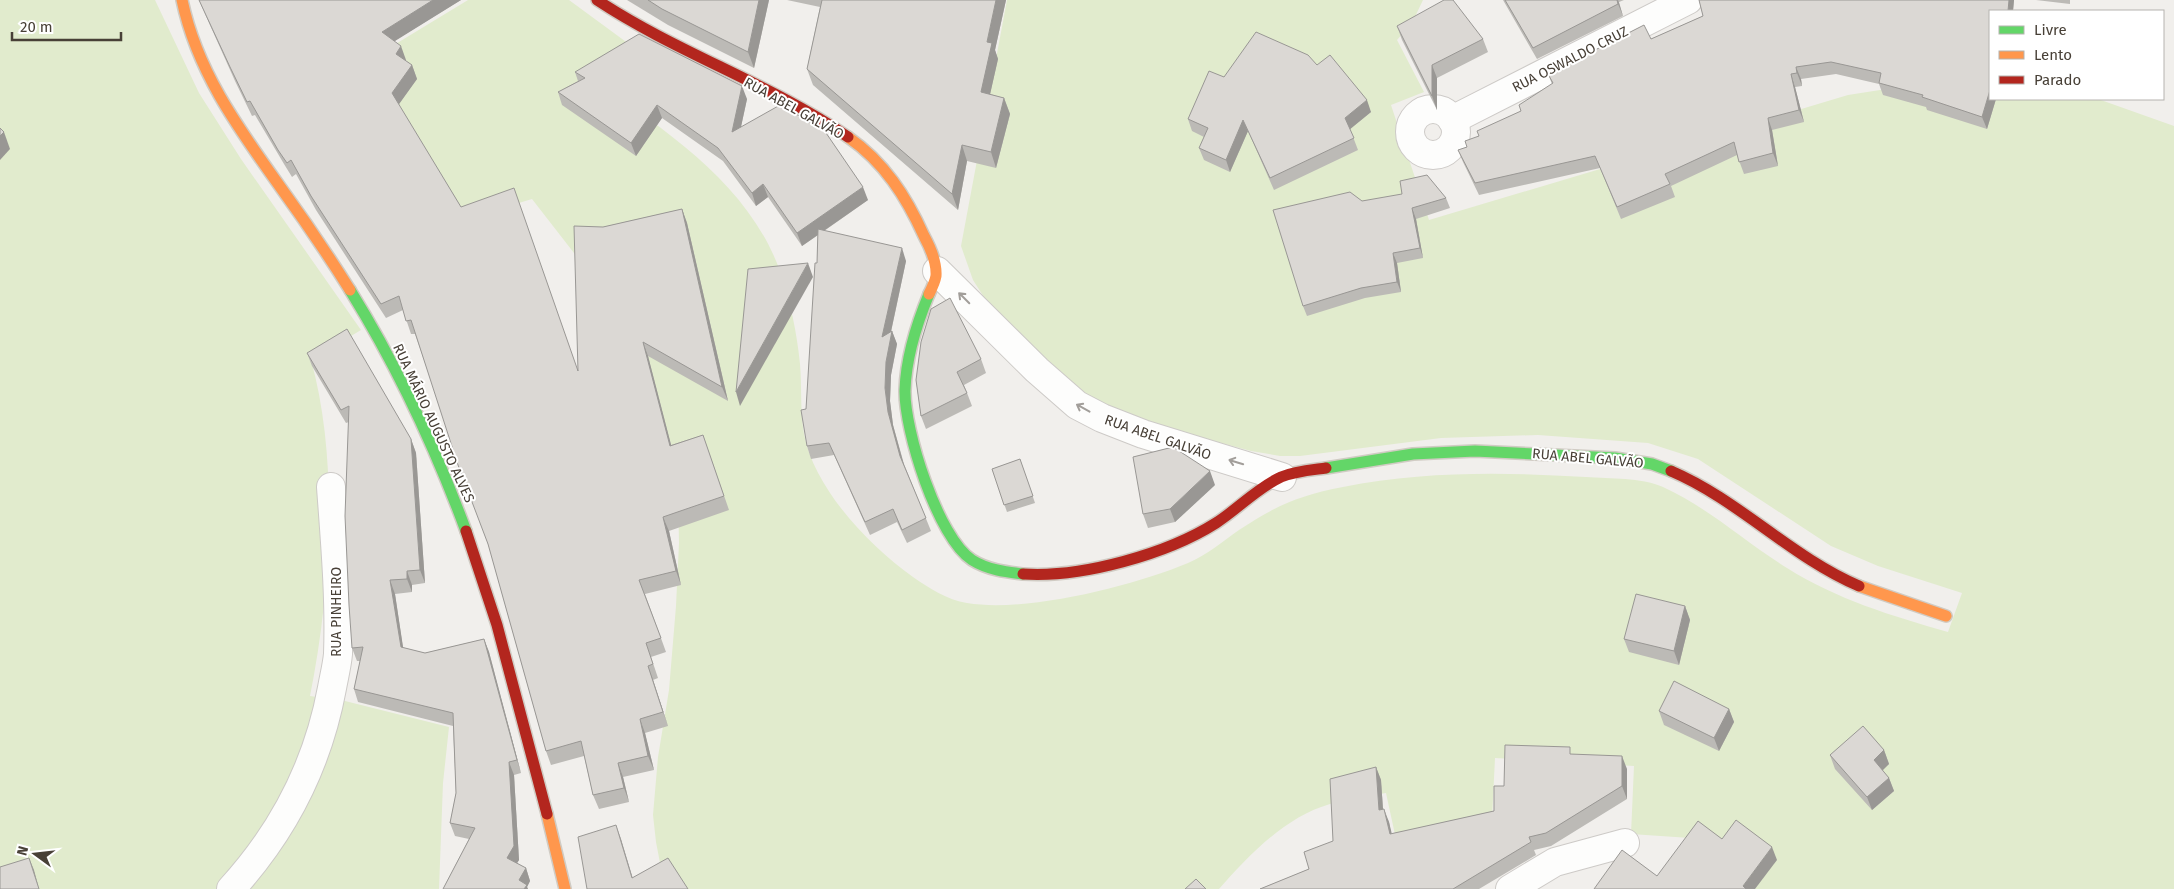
<svg xmlns="http://www.w3.org/2000/svg" width="2174" height="889" font-family="'Fira Sans',sans-serif">
  <style>
    .green { fill: #e1ebcd }
    .lines { fill: none; stroke-linecap: round; stroke-linejoin: round }
    .street-casing { stroke: #cdcac7; stroke-width: 30 }
    .fast-casing { stroke: #d0cbc3; stroke-width: 14 }
    .slow-casing { stroke: #d0cbc3; stroke-width: 14 }
    .jam-casing { stroke: #d0cbc3; stroke-width: 14 }
    .street { stroke: #fdfdfc; stroke-width: 28 }
    .fast { stroke: #63d668; stroke-width: 11 }
    .slow { stroke: #ff974d; stroke-width: 11 }
    .jam { stroke: #b3261e; stroke-width: 11 }
    .wall { fill: #bcbab6 }
    .shaded-wall { fill: #999794 }
    .building { fill: #dbd8d4; stroke: #999794 }
    .oneway { stroke: #a29e9a }
    .labels { text-anchor: middle; stroke-width: 4; stroke-linejoin: round; paint-order: stroke }
    .street-label { font-size: 14px; fill: #484037; stroke: #fff }
  </style>
  <rect width="100%" height="100%" fill="#f1efec"/>
  <!-- green -->
  <g class="green">
    <path d="M0,0h155l44,93 42,66 120,171 -50,30c28,100 20,233 -1,336l35,5 104,26 -6,56 -4,106h-439z"/>
    <path d="M468,0h101l64,47 -46,29c74,51 161,106 193,195 10,29 17,62 20,93 2,24 0,47 4,70 10,54 65,112 109,143 16,11 34,23 54,26 59,10 166,-17 221,-40 19,-8 35,-22 51,-33 36,-24 61,-35 104,-43 80,-16 161,-15 243,-10 25,2 54,0 77,10 46,21 82,55 124,81 49,31 105,48 161,64l14,-39 -84,-27 -47,-20 -133,-87 -50,-16 -110,-8 -97,3 -141,18h-20l-29,-5 -67,-18 -72,-22 -32,-18 -91,-88 -16,-25 -12,-34 46,-246h416l-11,23 -15,17 27,52 -33,13 38,115 419,-125 109,-17 33,21h108l76,27v763h-500l16,-51 -59,-4 3,-68 -139,-8 -3,61 -90,48 -16,-74c-18,3 -38,6 -56,11 -45,13 -81,51 -111,85h-554l-9,-47 -3,-27 5,-58 11,-67 7,-84 3,-63 -1,-53 -6,-43 -27,-75 -57,-101 -56,-72 -80,24 -86,-161z"/>
  </g>
  <g class="lines">
    <defs>
      <g id="street">
        <circle cx="1433" cy="132" r="23"/>
        <polyline points="1452,120 1688,0"/>
        <polyline points="937,271 1037,370 1077,405 1102,418 1143,434 1282,477"/>
        <path d="M231,889c52,-57 87,-125 101,-201 2,-11 5,-23 6,-34 2,-56 -3,-112 -7,-167"/>
        <polyline points="1510,889 1555,862 1625,843"/>
      </g>
      <g id="fast">
        <path d="M350,290c47,76 85,157 116,241"/>
        <path d="M929,294c-12,29 -23,64 -24,96 -1,40 33,148 67,170 16,10 34,12 51,14"/>
        <polyline points="1326,468 1413,454 1475,451 1615,458 1652,464 1671,471"/>
      </g>
      <g id="slow">
        <path d="M182,0c15,72 57,129 99,188 24,33 47,67 69,102"/>
        <path d="M848,137c36,25 58,59 76,99 6,11 13,26 12,40 -1,6 -4,12 -7,18"/>
        <polyline points="1859,586 1946,616"/>
        <polyline points="547,814 565,889"/>
      </g>
      <g id="jam">
        <path d="M597,0c80,53 172,83 251,137"/>
        <path d="M1671,471c68,29 120,86 188,115"/>
        <polyline points="466,531 497,625 547,814"/>
        <path d="M1023,574c59,4 144,-20 193,-51 22,-14 41,-35 65,-46 14,-6 30,-7 45,-9"/>
      </g>
    </defs>
    <!-- street casing -->
    <use href="#street" class="street-casing"/>
    <!-- fast casing -->
    <use href="#fast" class="fast-casing"/>
    <!-- slow casing -->
    <use href="#slow" class="slow-casing"/>
    <!-- jam casing -->
    <use href="#jam" class="jam-casing"/>
    <!-- street -->
    <use href="#street" class="street"/>
    <!-- fast -->
    <use href="#fast" class="fast"/>
    <!-- slow -->
    <use href="#slow" class="slow"/>
    <!-- jam -->
    <use href="#jam" class="jam"/>
  </g>
  <!-- wall -->
  <g class="wall">
    <polygon points="199,0 461,0 394,41 406,61 412,65 417,79 398,105 461,207 578,370 603,227 682,209 687,223 728,401 648,356 671,445 703,435 729,510 669,531 681,585 645,594 666,652 651,657 658,678 653,680 668,726 645,733 654,770 623,777 629,802 599,809 593,795 584,756 551,765 546,751 489,547 415,334 411,334 403,310 386,318 316,210 296,174 292,177 284,164 255,115 252,116 235,81 205,14"/>
    <polygon points="627,0 769,0 754,68 668,25"/>
    <polygon points="787,0 1006,0 995,50 998,59 990,94 1004,98 1010,114 996,168 967,161 958,210 813,85 807,69 820,7"/>
    <polygon points="1503,0 1624,0 1619,2 1623,16 1537,59"/>
    <polygon points="1699,0 2014,0 2013,11 1990,99 1996,99 1987,129 1927,110 1926,107 1883,95 1879,84 1836,74 1801,79 1802,86 1795,87 1804,122 1772,130 1778,166 1744,174 1737,155 1671,186 1675,197 1621,219 1600,168 1479,195 1463,162 1458,150 1467,147 1479,136 1521,111 1552,84 1548,74 1651,39 1703,16"/>
    <polygon points="2036,0 2070,0 2070,4"/>
    <polygon points="1397,26 1483,39 1488,52 1437,78 1437,110 1402,40"/>
    <polygon points="1317,65 1371,112 1350,129 1358,150 1274,190 1248,131 1230,172 1204,160 1199,148 1204,137 1192,131 1188,119 1224,77"/>
    <polygon points="575,72 747,99 741,127 868,200 824,231 906,261 891,332 892,331 897,344 891,375 890,401 893,425 904,464 931,531 907,543 897,522 870,535 834,455 811,459 807,446 806,409 817,263 818,235 802,246 768,197 756,206 723,161 662,118 636,156 562,105 558,92 578,81"/>
    <polygon points="1446,198 1450,208 1416,219 1423,258 1397,263 1401,292 1365,298 1307,316 1303,306 1362,201"/>
    <polygon points="307,353 411,439 416,453 425,583 412,585 412,592 395,594 403,648 425,653 484,639 489,652 521,773 514,775 519,860 517,863 526,868 530,881 527,887 528,889 443,889 469,839 455,836 450,823 456,793 453,726 358,702 354,689 360,661 357,661 352,648 349,422 346,423 312,366"/>
    <polygon points="981,359 986,373 964,385 972,406 926,429 921,416 916,380"/>
    <polygon points="1020,459 1035,503 1007,512 992,469"/>
    <polygon points="1215,485 1175,522 1148,528 1143,514"/>
    <polygon points="1685,606 1690,620 1679,665 1629,652 1624,639"/>
    <polygon points="1729,709 1734,722 1719,751 1664,725 1659,711"/>
    <polygon points="1884,750 1889,764 1882,770 1889,778 1894,791 1872,810 1835,769 1830,755"/>
    <polygon points="1573,754 1627,769 1627,799 1551,846 1534,850 1536,855 1479,889 1260,889 1309,869 1333,841 1376,767 1381,780 1383,810 1389,822 1391,834 1494,811 1504,786"/>
  </g>
  <!-- shaded-wall -->
  <g class="shaded-wall">
    <polygon points="433,0 461,0 387,46 382,32"/>
    <polygon points="759,0 769,0 754,68 748,52"/>
    <polygon points="996,0 1006,0 995,50 998,59 987,108 981,92 987,42"/>
    <polygon points="1617,0 1618,0 1623,16 1618,4"/>
    <polygon points="2009,0 2014,0 2013,11 2008,11"/>
    <polygon points="401,46 406,60 401,68 396,54"/>
    <polygon points="412,65 417,79 397,107 392,93"/>
    <polygon points="1432,65 1437,78 1437,110 1432,96"/>
    <polygon points="1796,67 1801,79 1802,86 1797,73"/>
    <polygon points="1791,74 1795,87 1804,122 1799,110"/>
    <polygon points="742,86 747,99 737,145 732,132"/>
    <polygon points="1990,90 1990,99 1996,99 1987,129 1982,117"/>
    <polygon points="1004,98 1010,114 996,168 991,152"/>
    <polygon points="1367,100 1371,112 1349,130 1345,118"/>
    <polygon points="657,105 662,118 636,156 631,143"/>
    <polygon points="1768,118 1772,130 1778,166 1773,153"/>
    <polygon points="1243,120 1248,131 1230,172 1226,160"/>
    <polygon points="4,132 10,149 0,160 0,136"/>
    <polygon points="962,145 967,161 958,210 952,194"/>
    <polygon points="763,184 768,197 756,206 752,193"/>
    <polygon points="863,187 868,200 802,246 797,233"/>
    <polygon points="1412,208 1416,219 1423,258 1420,248"/>
    <polygon points="682,209 687,223 728,401 722,387"/>
    <polygon points="902,248 906,261 887,350 882,337"/>
    <polygon points="1393,253 1397,263 1401,292 1397,282"/>
    <polygon points="808,263 813,277 740,406 736,392"/>
    <polygon points="892,331 897,344 891,375 890,401 893,425 905,469 900,456 888,412 885,388 886,362"/>
    <polygon points="643,342 648,356 675,460 670,446"/>
    <polygon points="411,439 416,453 425,583 420,570"/>
    <polygon points="1210,471 1215,485 1175,522 1170,509"/>
    <polygon points="663,517 669,531 681,585 676,571"/>
    <polygon points="407,571 412,585 412,592 407,579"/>
    <polygon points="390,580 395,594 405,660 401,647"/>
    <polygon points="1685,606 1690,620 1679,665 1674,651"/>
    <polygon points="484,639 489,652 521,773 517,760"/>
    <polygon points="648,666 653,680 668,726 663,712"/>
    <polygon points="1729,709 1734,722 1719,751 1714,738"/>
    <polygon points="640,719 645,733 654,770 648,756"/>
    <polygon points="1884,750 1889,764 1879,774 1874,760"/>
    <polygon points="1622,756 1627,769 1627,799 1622,786"/>
    <polygon points="509,762 514,775 519,860 512,871 507,858"/>
    <polygon points="618,763 623,777 629,802 624,788"/>
    <polygon points="1376,767 1381,780 1384,824 1379,810"/>
    <polygon points="1889,778 1894,791 1872,810 1867,797"/>
    <polygon points="1384,809 1389,822 1395,847 1390,834"/>
    <polygon points="616,825 621,839 636,889 632,878"/>
    <polygon points="1772,847 1777,860 1755,889 1744,889 1743,886"/>
    <polygon points="29,858 34,870 39,889"/>
    <polygon points="526,868 530,881 527,887 528,889 522,889 519,880"/>
  </g>
  <!-- building -->
  <g class="building">
    <polygon points="199,0 433,0 382,32 401,46 396,54 412,65 392,93 461,207 514,188 578,371 574,226 603,227 682,209 722,387 643,342 670,446 703,435 724,496 663,517 676,571 639,580 661,638 646,643 653,664 648,666 663,712 640,719 648,756 618,763 624,788 593,795 581,741 546,751 488,544 458,465 411,320 406,321 399,296 381,304 311,196 291,160 287,163 278,150 250,101 247,102 230,67"/>
    <polygon points="648,0 759,0 748,52 662,9"/>
    <polygon points="822,0 996,0 987,42 992,43 981,92 1004,98 991,152 962,145 952,194 807,69"/>
    <polygon points="1444,0 1453,0 1483,39 1432,65 1432,96 1397,26"/>
    <polygon points="1505,0 1617,0 1618,4 1533,48"/>
    <polygon points="1699,0 2009,0 2008,11 1990,11 1990,90 1982,117 1922,97 1923,95 1879,83 1881,73 1831,62 1796,67 1797,73 1791,74 1799,110 1768,118 1773,153 1739,162 1734,142 1665,174 1670,184 1617,207 1595,156 1475,183 1458,150 1467,147 1465,141 1479,136 1477,131 1521,111 1519,105 1553,83 1548,74 1644,25 1651,39 1703,16"/>
    <polygon points="1256,32 1308,55 1317,65 1330,55 1367,100 1345,118 1354,138 1270,178 1243,120 1226,160 1199,148 1208,128 1188,119 1209,71 1224,77"/>
    <polygon points="639,34 742,86 732,132 780,105 824,130 863,187 797,233 763,184 752,193 718,148 657,105 631,143 558,92 585,78 575,72"/>
    <polygon points="0,128 4,132 0,136"/>
    <polygon points="1427,175 1446,198 1412,208 1420,248 1393,253 1397,282 1361,288 1303,306 1273,210 1350,192 1362,201 1402,194 1400,181"/>
    <polygon points="818,229 902,248 882,337 892,331 886,362 885,388 888,412 900,456 926,518 902,530 893,509 865,522 829,443 807,446 801,410 806,409 815,263 817,263"/>
    <polygon points="808,263 736,392 748,269"/>
    <polygon points="950,298 981,359 957,372 967,393 921,416 916,380 921,342 931,309"/>
    <polygon points="347,329 411,439 420,570 407,571 407,579 390,580 401,647 425,653 484,639 517,760 509,762 514,846 507,858 526,868 519,880 527,885 524,889 443,889 475,828 450,823 456,793 453,713 354,689 363,647 352,648 349,605 345,516 349,406 341,410 307,353"/>
    <polygon points="1173,447 1210,471 1170,509 1143,514 1133,457"/>
    <polygon points="1020,459 1033,496 1004,505 992,469"/>
    <polygon points="1636,594 1685,606 1674,651 1624,639"/>
    <polygon points="1674,681 1729,709 1714,738 1659,711"/>
    <polygon points="1863,726 1884,750 1874,760 1889,778 1867,797 1830,755"/>
    <polygon points="1505,745 1570,747 1570,754 1622,756 1622,786 1546,833 1529,837 1531,842 1453,889 1260,889 1309,869 1304,852 1333,841 1330,779 1376,767 1379,810 1384,809 1390,834 1494,811 1494,786 1504,786"/>
    <polygon points="1736,820 1772,847 1743,886 1746,889 1594,889 1622,850 1657,876 1698,821 1722,839"/>
    <polygon points="616,825 632,878 668,858 688,889 587,889 578,837"/>
    <polygon points="29,858 39,889 0,889 0,867"/>
    <polygon points="1196,879 1206,889 1185,889"/>
  </g>
  <!-- one-way arrows -->
  <defs><path id="oneway-shaft" d="M-6 0H5M1.5-3L5.5 0L1.5 3" fill="none" stroke-width="1.6" stroke-linecap="round" stroke-linejoin="round" transform="scale(1.25)"/></defs>
  <g class="oneway">
    <use href="#oneway-shaft" transform="translate(964 298) rotate(-135)"/>
    <use href="#oneway-shaft" transform="translate(1083 408) rotate(-151)"/>
    <use href="#oneway-shaft" transform="translate(1236 462) rotate(-163)"/>
  </g>
  <g class="labels">
    <!-- street labels -->
    <g class="street-label">
      <text transform="translate(1570 59) rotate(-27)" y="5">RUA OSWALDO CRUZ</text>
      <text transform="translate(794 108) rotate(29)" y="5">RUA ABEL GALVÃO</text>
      <text transform="translate(434 423) rotate(65)" y="5">RUA MÁRIO AUGUSTO ALVES</text>
      <text transform="translate(1158 437) rotate(19)" y="5">RUA ABEL GALVÃO</text>
      <text transform="translate(1588 458) rotate(5)" y="5">RUA ABEL GALVÃO</text>
      <text transform="translate(336 612) rotate(-90)" y="5">RUA PINHEIRO</text>
    </g>
  </g>
  <!-- legend -->
  <rect x="1989" y="10" width="175" height="90" fill="#ffffff" stroke="#b6b3af"/>
  <rect x="1999" y="26" width="25" height="8" fill="#63d668" stroke="#b6b3af"/>
  <text x="2034" y="35" font-size="15" fill="#484037">Livre</text>
  <rect x="1999" y="51" width="25" height="8" fill="#ff974d" stroke="#b6b3af"/>
  <text x="2034" y="60" font-size="15" fill="#484037">Lento</text>
  <rect x="1999" y="76" width="25" height="8" fill="#b3261e" stroke="#b6b3af"/>
  <text x="2034" y="85" font-size="15" fill="#484037">Parado</text>
  <!-- north arrow -->
  <g transform="translate(35 854) rotate(285)" stroke="#ffffff" stroke-width="4" paint-order="stroke">
  <path d="M0-4L9 19L0 12L-9 19Z" fill="#484037"/>
  <text y="-8" font-size="14" font-weight="bold" text-anchor="middle" fill="#484037">N</text>
  </g>
  <!-- scale -->
  <path d="M12 32v8h109v-8" fill="none" stroke="#484037" stroke-width="2.5"/>
  <text x="20" y="32" font-size="15" fill="#484037" stroke="#ffffff" stroke-width="4" paint-order="stroke">20 m</text>
</svg>
